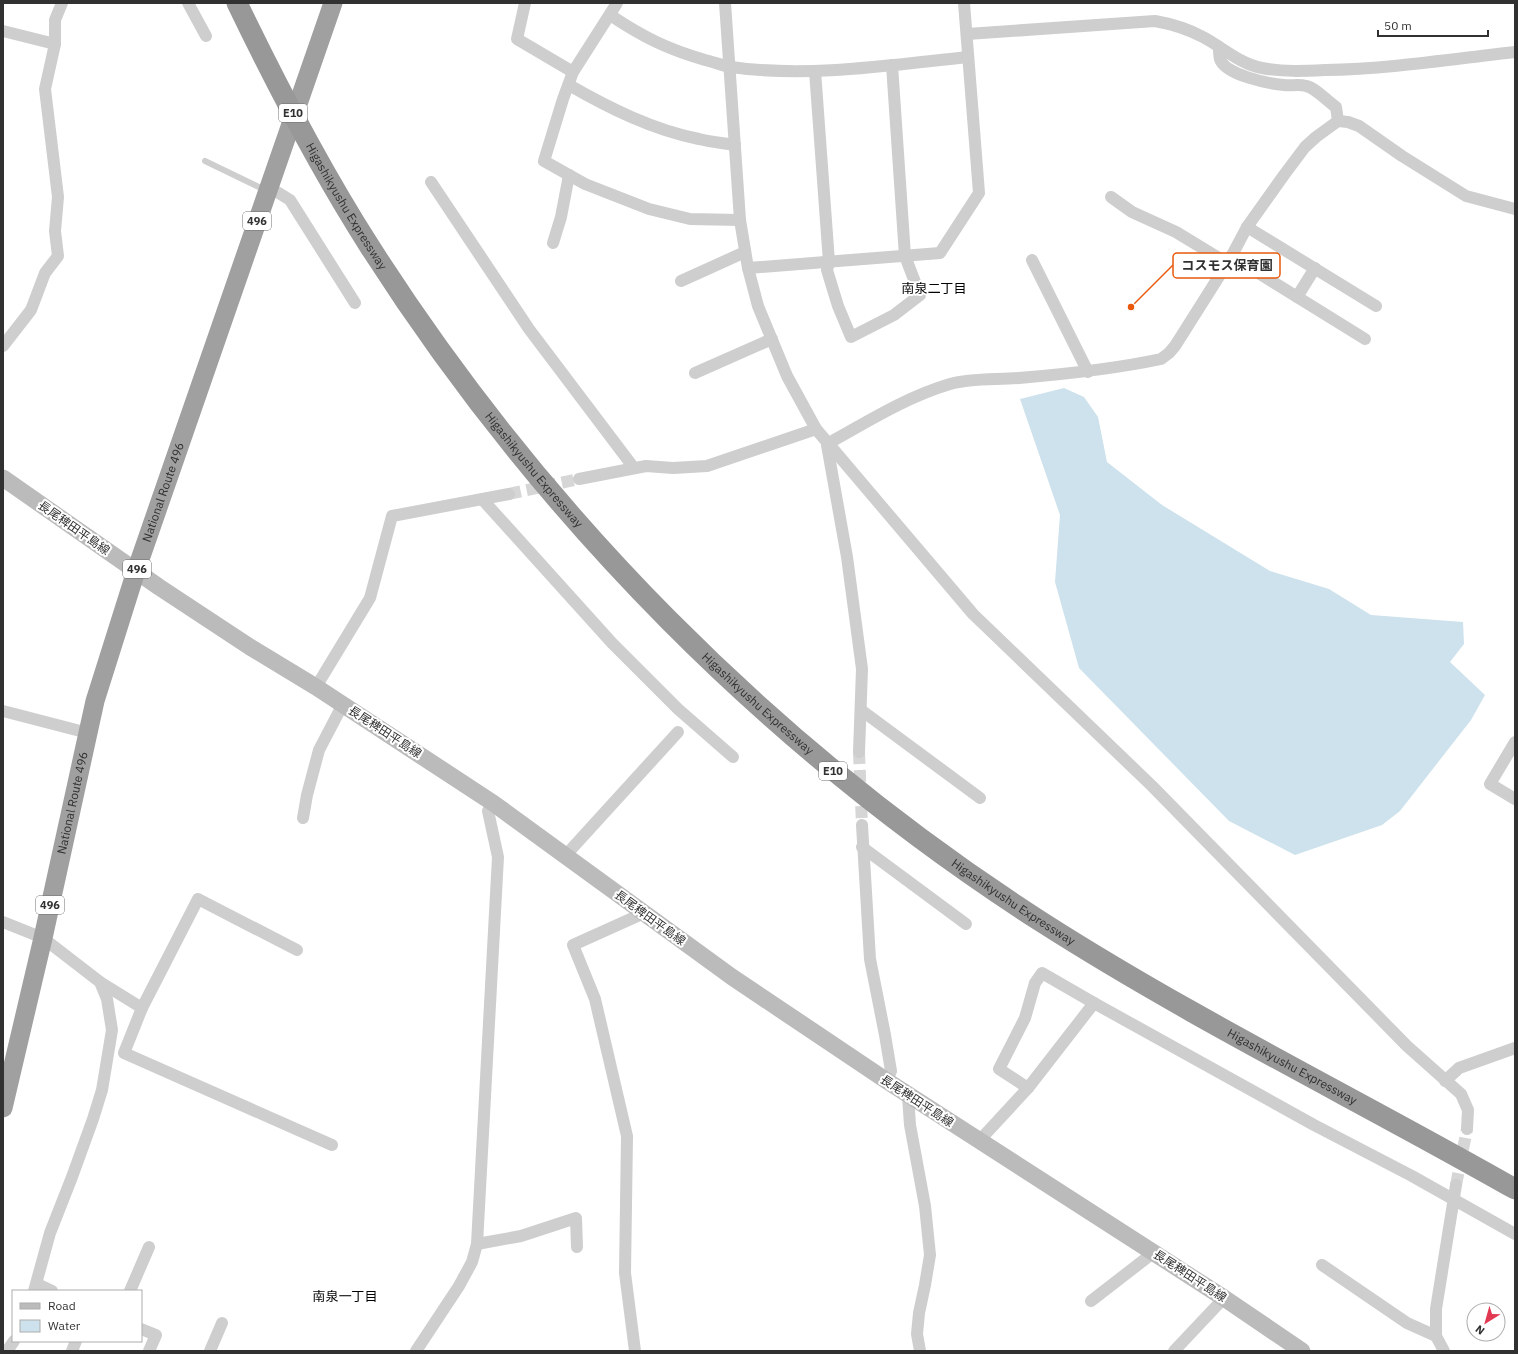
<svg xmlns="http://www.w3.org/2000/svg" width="1518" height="1354" font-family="'IBM Plex Sans','Noto Sans JP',sans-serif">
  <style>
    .water { fill: #cde2ec }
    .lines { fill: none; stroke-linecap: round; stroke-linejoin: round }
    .minor-tunnel { stroke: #d6d6d6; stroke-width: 12; stroke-dasharray: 12 6; stroke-linecap: butt }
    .service { stroke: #cecece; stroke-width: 6 }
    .minor { stroke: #cecece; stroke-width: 12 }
    .secondary { stroke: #bbb; stroke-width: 17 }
    .trunk { stroke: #a0a0a0; stroke-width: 19 }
    .motorway { stroke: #989898; stroke-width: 21 }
    .labels { text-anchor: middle; stroke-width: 4; stroke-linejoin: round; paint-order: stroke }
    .shield { fill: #fff; stroke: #6f6f6f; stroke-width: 1 }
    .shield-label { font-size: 11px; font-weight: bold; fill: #313131 }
    .street-label { font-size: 12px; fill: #313131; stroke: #fff }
    .neighbourhood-label { font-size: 13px; fill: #000; stroke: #fff }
    .leader { fill: none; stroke: #e8590c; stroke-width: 1.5 }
    .callout-dot { fill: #e8590c; stroke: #fff; stroke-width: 1.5 }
    .callout { fill: #fff; stroke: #e8590c; stroke-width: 1.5 }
    .callout-label { font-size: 13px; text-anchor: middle; font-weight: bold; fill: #313131 }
  </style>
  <rect width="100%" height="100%" fill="#fff"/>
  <!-- water -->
  <polygon class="water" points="1064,388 1084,397 1098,417 1107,462 1162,505 1270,571 1329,589 1371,615 1463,622 1464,644 1450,662 1485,695 1471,720 1400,811 1382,825 1295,855 1229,821 1079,668 1055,582 1060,515 1020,399"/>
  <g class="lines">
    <!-- minor-tunnel -->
    <g class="minor-tunnel">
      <polyline points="509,494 579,479"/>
      <polyline points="859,752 862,825"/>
      <polyline points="1456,1185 1467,1129"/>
    </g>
    <!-- service -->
    <polyline class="service" points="205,161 265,190"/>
    <!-- minor -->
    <g class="minor">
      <polyline points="188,3 206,36"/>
      <polyline points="525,3 517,39 573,72"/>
      <polyline points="617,3 573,72 563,99 544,161 585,184 649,209 690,219 740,220"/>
      <polyline points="725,3 740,220 748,268 758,306 787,376 816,429 973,614 1152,786 1407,1046 1461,1094 1468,1110 1467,1129"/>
      <path d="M610,15c33,22 57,34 95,45 9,2 18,6 26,7 78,11 160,-2 237,-10"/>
      <polyline points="3,31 55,44 55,20 62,3"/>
      <path d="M967,34l188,-13c17,3 33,8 48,16 19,10 37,27 59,31 21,4 42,3 63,2 64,-1 127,-11 190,-18"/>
      <path d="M1219,47c0,4 0,9 1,12 5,16 50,25 64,26 7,1 15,-1 22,1 10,2 21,15 30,21l2,14"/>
      <polyline points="815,71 829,262 827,270 838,306 851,337 894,315 920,295 905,256 892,65"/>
      <path d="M569,85c40,23 84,45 130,54 12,3 24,4 36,6"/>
      <polyline points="431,182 529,329 634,468"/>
      <polyline points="269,187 290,200 355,303"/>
      <polyline points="1111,197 1132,212 1176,232 1227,263"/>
      <polyline points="1247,227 1376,306"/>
      <polyline points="553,243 561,217 569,175"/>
      <polyline points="1231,256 1365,339"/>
      <polyline points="1032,260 1088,372"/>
      <polyline points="748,268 940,253 979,193 964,3"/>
      <polyline points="681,281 745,252"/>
      <polyline points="1297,297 1315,268"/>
      <polyline points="3,346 31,310 45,273 58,256 55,231 58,197 45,89 55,44"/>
      <polyline points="695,373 772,339"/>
      <path d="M827,444c40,-22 79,-47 123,-60 22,-6 46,-4 69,-6 48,-4 95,-9 142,-19l8,-6 6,-7 55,-87 17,-32 37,-52 21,-28 11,-10 22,-16 10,1 11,4 43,30 64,40 49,13"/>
      <polyline points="827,445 847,557 862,669 859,752"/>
      <polyline points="579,479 646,466 673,468 707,466 816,429"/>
      <polyline points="482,499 612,643 678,709 733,757"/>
      <polyline points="316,687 370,598 392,516 509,494"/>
      <polyline points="861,710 980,798"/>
      <polyline points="3,711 88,733"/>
      <polyline points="1515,742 1490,784 1515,799"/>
      <polyline points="303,818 307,795 319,750 343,704"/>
      <polyline points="862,825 870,959 885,1035 891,1071 887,1081"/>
      <polyline points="862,847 966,924"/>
      <polyline points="565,856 678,732"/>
      <polyline points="3,922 43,938 100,982 107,999 112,1030 102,1090 93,1119 72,1177 50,1233 34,1291"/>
      <polyline points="100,982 142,1008 124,1053 332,1145"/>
      <polyline points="142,1008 198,899 297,950"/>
      <polyline points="1445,1081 1459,1068 1515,1048"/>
      <polyline points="1028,1088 999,1069 1025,1018 1035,983 1042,973 1094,1003"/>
      <polyline points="908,1096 910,1125 925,1206 930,1255 925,1285 919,1313 917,1334 920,1351"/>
      <polyline points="979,1141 1028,1088 1094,1003 1314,1125 1412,1176 1515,1234"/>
      <polyline points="477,1244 521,1236 576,1218 577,1247"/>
      <polyline points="1322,1265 1407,1323 1436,1336"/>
      <polyline points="37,1284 52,1291"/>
      <polyline points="130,1291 149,1247"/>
      <polyline points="1091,1301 1153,1253"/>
      <polyline points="141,1329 156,1335 149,1351"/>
      <polyline points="7,1351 14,1341"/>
      <polyline points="72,1351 76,1341"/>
      <polyline points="210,1351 222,1323"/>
      <polyline points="416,1351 459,1286 472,1262 477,1244 498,857 488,811 493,803"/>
      <polyline points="635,1351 625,1273 627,1136 595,999 573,945 644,913"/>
      <polyline points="1174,1351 1224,1298"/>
      <polyline points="1444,1351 1436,1336 1436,1309 1456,1185"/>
    </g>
    <!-- secondary -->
    <polyline class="secondary" points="3,478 159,587 250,647 316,687 493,803 732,977 887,1081 1224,1298 1302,1351"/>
    <!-- trunk -->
    <path class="trunk" id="s1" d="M3,1108l40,-170 52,-237 41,-130 197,-568"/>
    <!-- motorway -->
    <path class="motorway" id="s2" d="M237,3c40,83 83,166 133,244 172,269 401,501 670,674 153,98 317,178 475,268"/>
  </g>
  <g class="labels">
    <!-- shield labels -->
    <g class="shield">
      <rect x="279" y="104" width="28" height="18" rx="3"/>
      <rect x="243" y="212" width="28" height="18" rx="3"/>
      <rect x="123" y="560" width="28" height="18" rx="3"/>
      <rect x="819" y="762" width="28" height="18" rx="3"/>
      <rect x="36" y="896" width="28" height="18" rx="3"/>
    </g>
    <g class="shield-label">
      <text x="293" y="117">E10</text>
      <text x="257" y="225">496</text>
      <text x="137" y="573">496</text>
      <text x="833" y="775">E10</text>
      <text x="50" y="909">496</text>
    </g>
    <!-- street labels -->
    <g class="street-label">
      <text dy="4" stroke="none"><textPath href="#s2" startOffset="231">Higashikyushu Expressway</textPath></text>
      <text dy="4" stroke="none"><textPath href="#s2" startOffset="555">Higashikyushu Expressway</textPath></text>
      <text dy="4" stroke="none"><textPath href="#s1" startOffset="637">National Route 496</textPath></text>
      <text transform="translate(74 528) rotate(35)" y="4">長尾稗田平島線</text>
      <text dy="4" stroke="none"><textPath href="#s2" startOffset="879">Higashikyushu Expressway</textPath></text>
      <text transform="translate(385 732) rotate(33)" y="4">長尾稗田平島線</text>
      <text dy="4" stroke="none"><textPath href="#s1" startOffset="313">National Route 496</textPath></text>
      <text dy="4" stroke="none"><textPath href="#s2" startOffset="1203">Higashikyushu Expressway</textPath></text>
      <text transform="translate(650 918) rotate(36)" y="4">長尾稗田平島線</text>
      <text dy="4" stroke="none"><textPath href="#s2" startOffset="1527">Higashikyushu Expressway</textPath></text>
      <text transform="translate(917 1101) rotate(33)" y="4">長尾稗田平島線</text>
      <text transform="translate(1190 1276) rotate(33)" y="4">長尾稗田平島線</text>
    </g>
    <!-- neighbourhood labels -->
    <g class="neighbourhood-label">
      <text x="934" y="293">南泉二丁目</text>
      <text x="345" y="1301">南泉一丁目</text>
    </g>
  </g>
  <!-- callouts -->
  <path class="leader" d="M1131 307L1173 265"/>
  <circle class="callout-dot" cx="1131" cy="307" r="4"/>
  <rect class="callout" x="1173" y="253" width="107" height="25" rx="4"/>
  <g class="callout-label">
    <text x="1227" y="270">コスモス保育園</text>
  </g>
  <!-- border -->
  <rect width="1518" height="1354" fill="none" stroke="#313131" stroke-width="8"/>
  <!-- legend -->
  <rect x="12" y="1290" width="130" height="52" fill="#ffffff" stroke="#adadad"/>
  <rect x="20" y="1303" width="20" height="6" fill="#bbbbbb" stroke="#adadad"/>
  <text x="48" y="1310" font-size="12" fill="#313131">Road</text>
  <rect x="20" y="1320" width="20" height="12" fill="#cde2ec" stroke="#adadad"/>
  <text x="48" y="1330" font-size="12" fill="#313131">Water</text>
  <!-- north arrow -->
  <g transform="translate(1486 1322) rotate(217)"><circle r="19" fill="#ffffff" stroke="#adadad"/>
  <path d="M0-3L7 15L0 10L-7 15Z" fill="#e13952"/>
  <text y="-6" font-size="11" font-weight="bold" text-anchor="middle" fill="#313131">N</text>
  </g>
  <!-- scale -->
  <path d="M1378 30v6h110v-6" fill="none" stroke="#313131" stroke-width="2"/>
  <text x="1384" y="30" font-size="12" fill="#313131" stroke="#ffffff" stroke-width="3" paint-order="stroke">50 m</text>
</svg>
